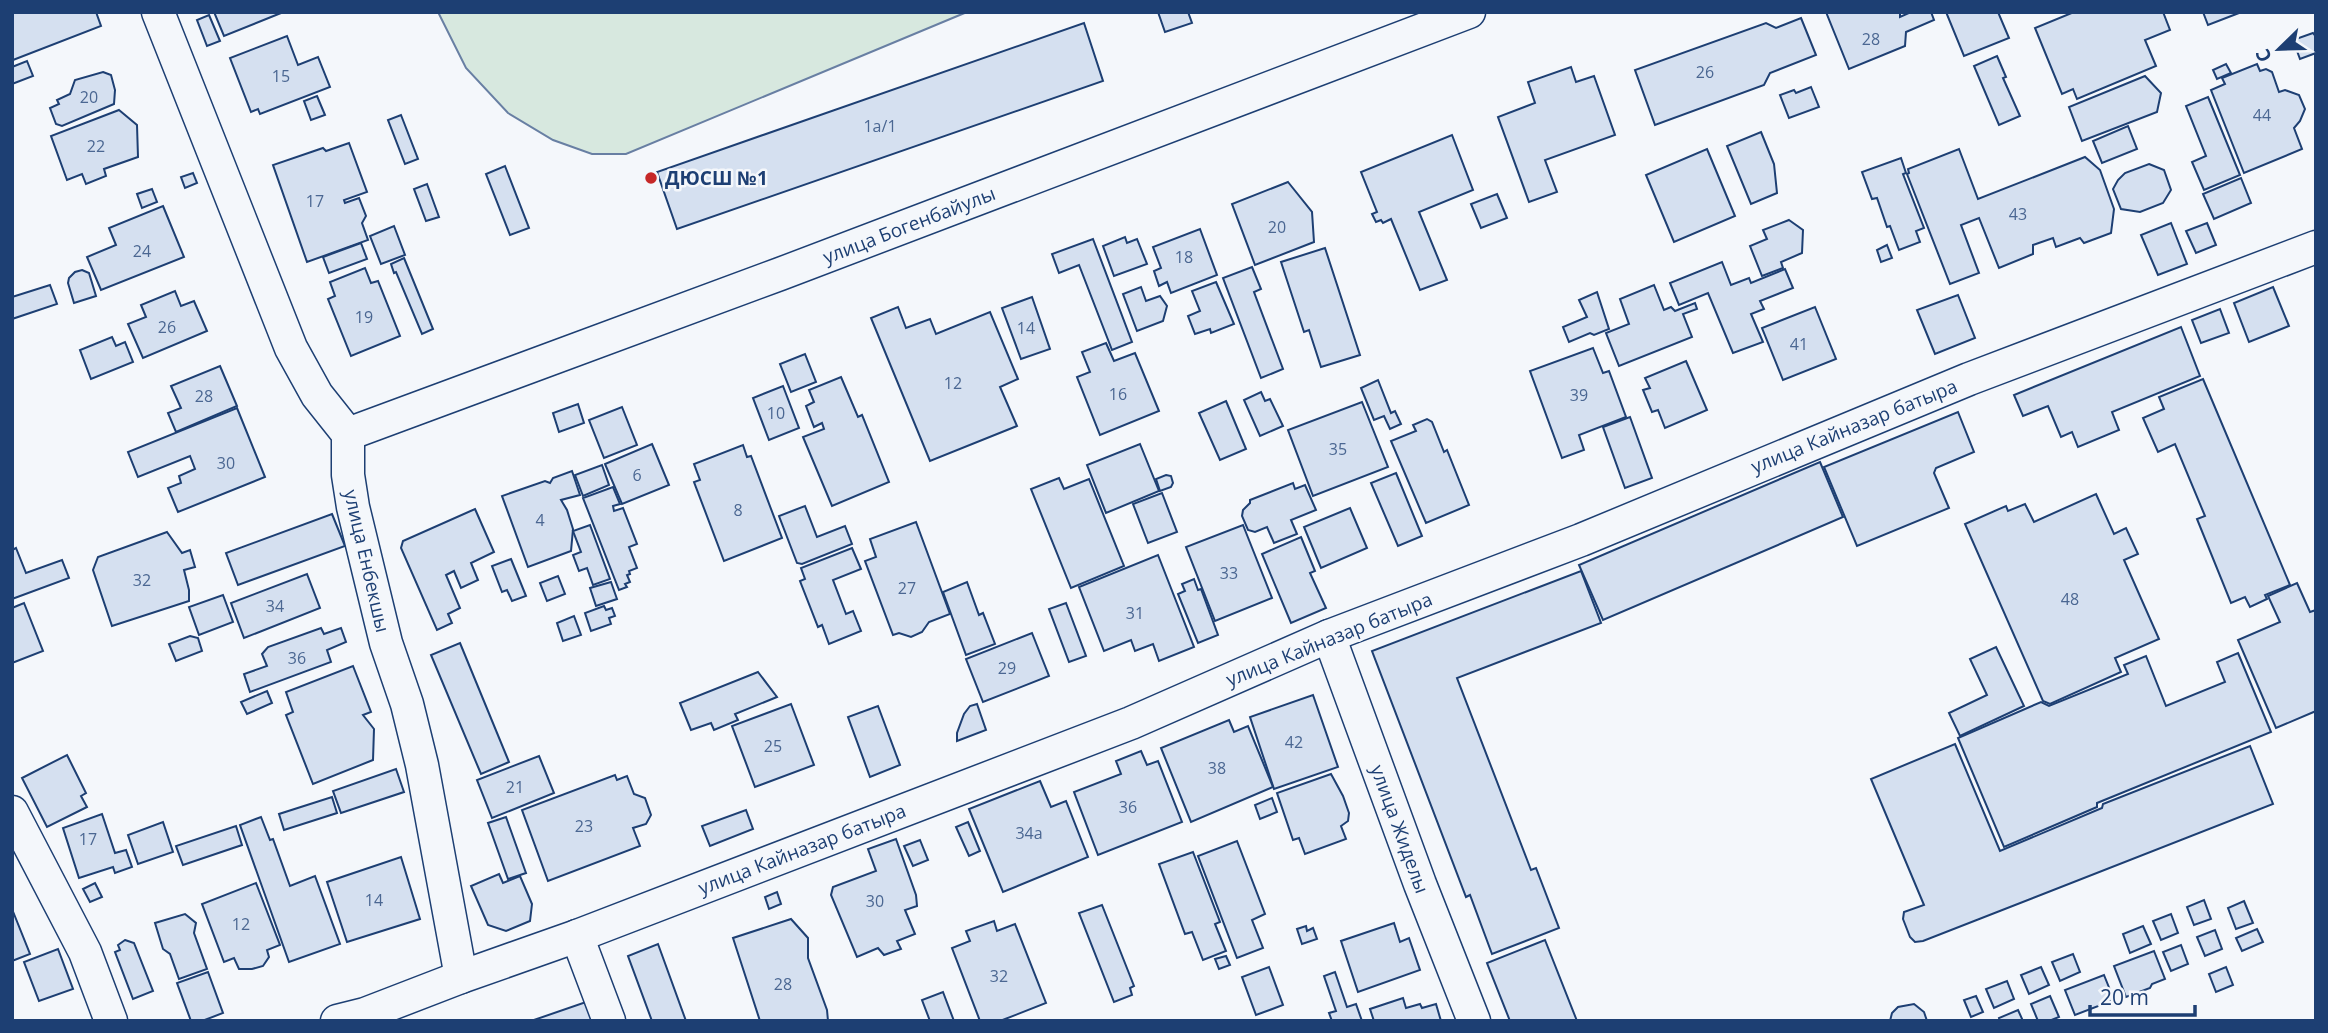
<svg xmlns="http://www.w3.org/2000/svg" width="2328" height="1033" font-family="'Open Sans',sans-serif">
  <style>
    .green { fill: #d7e8df; stroke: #687fa3; stroke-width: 2 }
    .building { fill: #d5e0f0; stroke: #1d3f73; stroke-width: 2 }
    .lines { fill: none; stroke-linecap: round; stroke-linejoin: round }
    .minor-casing { stroke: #1d3f73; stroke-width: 35 }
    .minor { stroke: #f4f7fb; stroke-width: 32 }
    .poi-dot { fill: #c62828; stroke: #f4f7fb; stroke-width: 2.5 }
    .labels { text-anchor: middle; stroke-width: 5; stroke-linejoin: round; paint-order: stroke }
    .number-label { font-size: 16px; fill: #4b6792 }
    .poi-label { font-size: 19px; font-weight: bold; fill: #1d3f73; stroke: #f4f7fb; text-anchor: start }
    .street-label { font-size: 19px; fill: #1d3f73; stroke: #f4f7fb }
  </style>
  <rect width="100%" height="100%" fill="#f4f7fb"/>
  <!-- green -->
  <polygon class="green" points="438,12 967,12 626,154 592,154 553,140 508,113 466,68"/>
  <!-- building -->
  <g class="building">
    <polygon points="12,12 96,12 101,26 13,60"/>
    <polygon points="214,12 281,12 281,13 224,36"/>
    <polygon points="1158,12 1188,12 1192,23 1165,32"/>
    <polygon points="1826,12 1900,12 1900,17 1911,12 1931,12 1934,20 1906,32 1905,46 1849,69"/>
    <polygon points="1946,12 1998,12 2009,38 1964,56"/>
    <polygon points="2074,12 2163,12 2170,30 2145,40 2156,66 2077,99 2073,89 2062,94 2035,28"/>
    <polygon points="2203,12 2239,12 2239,13 2208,25"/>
    <polygon points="209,15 220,41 207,46 197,20"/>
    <polygon points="1801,18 1816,55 1770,73 1764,85 1655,125 1635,70 1766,23 1776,28"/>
    <polygon points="1084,23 1103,81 677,229 657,172"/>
    <polygon points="2313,33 2316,37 2316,53 2300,59 2293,40"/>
    <polygon points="287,36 298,65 318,57 330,87 260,114 258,109 251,112 230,58"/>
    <polygon points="1997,56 2006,77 2003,78 2020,116 1999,125 1974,66"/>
    <polygon points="27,61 33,76 12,84 12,67"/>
    <polygon points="2226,64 2231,73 2217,79 2213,70"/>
    <polygon points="2257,64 2260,71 2266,69 2272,72 2279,92 2285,90 2299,95 2305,109 2300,121 2294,128 2302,149 2244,173 2211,90 2225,84 2222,78"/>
    <polygon points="1571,67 1576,82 1594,76 1615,135 1545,160 1557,192 1529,202 1498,117 1535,103 1528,82"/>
    <polygon points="103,72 111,75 115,90 114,104 62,126 56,124 50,108 59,104 57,100 70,94 75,80"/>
    <polygon points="2145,76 2161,93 2157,112 2082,141 2069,107"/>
    <polygon points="1811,87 1819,107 1789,118 1780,95 1794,90 1796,93"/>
    <polygon points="317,96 325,115 311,120 304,101"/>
    <polygon points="2208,97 2240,175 2204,190 2192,162 2206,156 2186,106"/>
    <polygon points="119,110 137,125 138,157 104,169 106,176 86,184 82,174 67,180 51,136"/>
    <polygon points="401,115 418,159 405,164 388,120"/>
    <polygon points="2128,126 2137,149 2102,163 2093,141"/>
    <polygon points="1761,132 1774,164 1777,193 1751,204 1727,146"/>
    <polygon points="1452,135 1473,190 1419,212 1447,280 1420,290 1391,219 1383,223 1381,220 1376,222 1372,214 1377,212 1361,172"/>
    <polygon points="349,143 367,192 344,200 345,203 359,198 366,216 362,223 368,240 307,262 273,165 323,148 326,151"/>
    <polygon points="1707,149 1735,216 1674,242 1646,175"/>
    <polygon points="1959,149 1978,199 2085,157 2100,170 2114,209 2111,233 2084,243 2080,238 2056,247 2053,238 2033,245 2033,254 1999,268 1979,218 1961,225 1979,273 1950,284 1907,174 1909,173 1908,169"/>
    <polygon points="1901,158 1906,173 1903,174 1924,228 1916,231 1920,242 1899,250 1890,226 1887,227 1877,198 1872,199 1862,172"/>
    <polygon points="2149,164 2164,170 2171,190 2163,203 2140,212 2121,209 2113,189 2118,180 2125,173"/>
    <polygon points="505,166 529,228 510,235 486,174"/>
    <polygon points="193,173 197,183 185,188 181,177"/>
    <polygon points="2241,178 2251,203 2214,219 2203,194"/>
    <polygon points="1288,182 1312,212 1314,242 1255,265 1232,204"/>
    <polygon points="427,184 439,217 426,221 414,189"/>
    <polygon points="152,189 157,202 142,208 137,194"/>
    <polygon points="1497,194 1507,218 1481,228 1471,204"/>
    <polygon points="163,206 184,257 101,290 87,257 116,245 109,228"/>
    <polygon points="1789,220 1803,230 1802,253 1781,262 1783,268 1762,276 1750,246 1767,239 1763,230"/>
    <polygon points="2171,223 2187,264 2158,275 2141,235"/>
    <polygon points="2207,223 2216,245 2196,253 2186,231"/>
    <polygon points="394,226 405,255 381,264 370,236"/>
    <polygon points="1200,229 1217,275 1171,293 1167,282 1159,286 1154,271 1161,268 1153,247"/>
    <polygon points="1125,237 1127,243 1137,239 1147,264 1114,276 1103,246"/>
    <polygon points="1093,239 1132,342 1112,350 1079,265 1059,273 1052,254"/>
    <polygon points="361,243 367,259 329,273 323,257"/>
    <polygon points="1887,245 1892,258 1881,262 1877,250"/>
    <polygon points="1325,248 1360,355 1321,367 1309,330 1304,332 1281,262"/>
    <polygon points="404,258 433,329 422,334 396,272 394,273 391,264"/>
    <polygon points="1722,262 1731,285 1749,278 1751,283 1785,269 1793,288 1760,301 1764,309 1751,314 1763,342 1733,353 1708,293 1679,305 1670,283"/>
    <polygon points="1252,267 1261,289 1254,292 1283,369 1261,378 1223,278"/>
    <polygon points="365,268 371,283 378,281 400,336 351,356 328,299 335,296 330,282"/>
    <polygon points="82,270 89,273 96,296 74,303 68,283 69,278 75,272"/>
    <polygon points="1216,282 1234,324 1211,333 1210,329 1195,334 1188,316 1200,311 1192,291"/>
    <polygon points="50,285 57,304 12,319 12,297"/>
    <polygon points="1654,285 1664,310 1671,307 1675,311 1695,303 1697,309 1683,314 1692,337 1619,366 1606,333 1629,324 1620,299"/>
    <polygon points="1141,287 1146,301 1160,296 1167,306 1163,321 1137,331 1123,294"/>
    <polygon points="2273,287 2289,326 2249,342 2234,303"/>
    <polygon points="175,291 181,306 194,301 207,331 143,358 128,324 146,317 141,305"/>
    <polygon points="1597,292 1609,329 1594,335 1590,333 1569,342 1563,327 1587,317 1579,300"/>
    <polygon points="1958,295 1975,338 1935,354 1917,310"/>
    <polygon points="1032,297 1050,349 1021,359 1002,308"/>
    <polygon points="898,307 906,328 930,319 936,334 990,312 1018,379 1000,387 1017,426 930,461 871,318"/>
    <polygon points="1815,307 1836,359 1783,380 1762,328"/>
    <polygon points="2220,309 2229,333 2201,343 2192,320"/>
    <polygon points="2181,327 2200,376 2112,412 2119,430 2078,447 2072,432 2061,437 2048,406 2023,416 2014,395"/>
    <polygon points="112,337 116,346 125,342 133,362 91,379 80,350"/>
    <polygon points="1106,343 1114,361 1135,353 1159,411 1100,435 1077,377 1090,372 1082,352"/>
    <polygon points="1593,348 1603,373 1609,371 1626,417 1579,435 1584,450 1562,458 1530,371"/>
    <polygon points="805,354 816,382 791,392 780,364"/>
    <polygon points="1686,361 1707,410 1665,428 1658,410 1652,412 1643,390 1650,388 1645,378"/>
    <polygon points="220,366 237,406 176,432 168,413 181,408 171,386"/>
    <polygon points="841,377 858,417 862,415 889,482 832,506 803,437 824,429 822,423 814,427 806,406 814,402 809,390"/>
    <polygon points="2203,379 2290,585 2265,595 2267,599 2250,607 2245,597 2231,603 2197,519 2205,516 2175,444 2158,452 2143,418 2164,409 2159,397"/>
    <polygon points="1378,380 1391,413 1395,411 1401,424 1390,429 1384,416 1374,420 1361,388"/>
    <polygon points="783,386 799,428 769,440 753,398"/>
    <polygon points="1261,392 1265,401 1270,399 1283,426 1260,436 1244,400"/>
    <polygon points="1226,401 1246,449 1220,460 1199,413"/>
    <polygon points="1362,402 1388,467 1313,496 1288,430"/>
    <polygon points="578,404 584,423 559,432 553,413"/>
    <polygon points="622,407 637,445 604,458 589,420"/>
    <polygon points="237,408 265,477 178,512 168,488 181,483 179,476 195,469 190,456 138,477 128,452"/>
    <polygon points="1958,412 1974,452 1936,468 1934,473 1949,508 1857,546 1824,467"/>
    <polygon points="1630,417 1652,478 1625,488 1603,427"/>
    <polygon points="1427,419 1432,422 1444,452 1447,450 1469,505 1426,523 1391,441 1416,431 1413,425"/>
    <polygon points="652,444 669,485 622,504 605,464"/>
    <polygon points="1140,444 1159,491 1106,513 1087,465"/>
    <polygon points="743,445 747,457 751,456 782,538 724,561 694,482 700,480 694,464"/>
    <polygon points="1820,462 1843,517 1603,620 1579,565"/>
    <polygon points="602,465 609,485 583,496 575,475"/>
    <polygon points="572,471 580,495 561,500 567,510 573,529 571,551 528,567 502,496 545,481 550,483 553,478"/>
    <polygon points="1396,473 1422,536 1398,546 1371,483"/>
    <polygon points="1166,475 1171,476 1173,483 1171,487 1160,491 1156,479"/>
    <polygon points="1059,478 1064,489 1089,479 1124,566 1071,588 1031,489"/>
    <polygon points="1293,483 1295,489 1305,485 1316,510 1291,520 1297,534 1274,543 1267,527 1255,532 1248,530 1242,516 1243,510 1250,503 1250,500"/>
    <polygon points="613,487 620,504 613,506 614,511 623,508 637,544 629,547 637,568 629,571 630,574 627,575 630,582 625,584 627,587 619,590 583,498"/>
    <polygon points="1162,493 1177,532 1148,543 1133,504"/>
    <polygon points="2096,494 2114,534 2126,528 2138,554 2124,560 2159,639 2115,658 2121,672 2050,704 2043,701 1965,524 2006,506 2008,511 2025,504 2034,522"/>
    <polygon points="805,506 817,537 845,526 852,544 802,564 797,563 779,516"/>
    <polygon points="1350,508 1367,548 1321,568 1304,527"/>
    <polygon points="475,509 494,552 471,563 478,580 461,588 454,571 446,575 460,608 448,614 452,623 437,630 401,548 403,541"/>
    <polygon points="332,514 345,546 238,585 226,553"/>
    <polygon points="916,522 950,614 929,622 922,632 911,637 899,633 893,635 865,561 876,557 870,539"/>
    <polygon points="590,525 610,579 593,585 587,568 579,571 573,555 581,552 573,531"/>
    <polygon points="1243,525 1272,598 1215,621 1186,547"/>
    <polygon points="167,532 182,553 190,550 195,567 184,570 189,590 189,601 112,626 93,570 98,557"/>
    <polygon points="1301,537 1315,571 1310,573 1326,608 1291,623 1262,554"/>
    <polygon points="16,548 26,573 62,560 69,578 12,599 12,550"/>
    <polygon points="852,548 861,569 833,580 846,614 853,611 861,631 829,644 822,625 818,627 800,581 805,579 801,568"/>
    <polygon points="1158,555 1194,647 1159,661 1153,644 1135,651 1131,640 1104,651 1079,587"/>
    <polygon points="511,559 526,596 512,601 507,590 502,592 492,566"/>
    <polygon points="1581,571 1601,623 1457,678 1531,870 1536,868 1559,928 1492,954 1470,895 1466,897 1372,651"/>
    <polygon points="307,574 320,608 244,638 231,603"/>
    <polygon points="558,576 565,594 547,601 540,583"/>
    <polygon points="1194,579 1198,590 1201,589 1218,635 1198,643 1178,594 1185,591 1182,584"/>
    <polygon points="611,582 617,599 596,606 590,588"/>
    <polygon points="967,582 979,615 983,613 995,644 966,655 943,592"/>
    <polygon points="2297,583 2310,612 2316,610 2316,711 2276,728 2238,640 2280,622 2268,596"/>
    <polygon points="223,595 233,622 199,635 189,607"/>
    <polygon points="24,603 43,651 12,663 12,608"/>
    <polygon points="1066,603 1086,656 1069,662 1049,609"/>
    <polygon points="604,606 606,610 612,608 615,616 609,618 611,624 591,631 585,613"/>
    <polygon points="574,616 581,635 563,641 557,623"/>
    <polygon points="321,628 324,634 341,628 346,642 327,650 331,662 250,692 244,674 267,666 262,654 268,647"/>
    <polygon points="1032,633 1049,676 983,702 966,659"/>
    <polygon points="190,636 198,638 202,651 176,661 169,644"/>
    <polygon points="460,643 509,762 481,774 431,655"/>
    <polygon points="1996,647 2024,706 1960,736 1949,713 1987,695 1970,659"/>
    <polygon points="2238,653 2271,732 2097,803 2097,807 2004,847 1958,738 2041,702 2049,706 2128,674 2124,665 2146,656 2166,706 2225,682 2217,662"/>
    <polygon points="353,666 371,712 363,715 374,729 373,760 313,784 286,715 293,712 286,692"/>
    <polygon points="758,672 777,697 735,714 738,720 714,730 711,723 691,730 680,703"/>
    <polygon points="267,691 272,703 247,714 241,702"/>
    <polygon points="1313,695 1338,767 1274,789 1250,717"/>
    <polygon points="791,704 814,765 755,787 732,726"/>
    <polygon points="977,704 986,730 957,741 957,733 964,714 970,706"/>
    <polygon points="878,706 900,765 870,777 848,717"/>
    <polygon points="1229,720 1234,732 1248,726 1273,787 1191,822 1161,748"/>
    <polygon points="1955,744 2000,851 2102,808 2103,804 2250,746 2273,804 1923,941 1915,942 1910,937 1903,919 1904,912 1924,905 1871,779"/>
    <polygon points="1141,751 1147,765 1158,761 1182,822 1098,855 1074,792 1121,774 1116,761"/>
    <polygon points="67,755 86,793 81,796 87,807 47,827 22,778"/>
    <polygon points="539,756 554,793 492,818 477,780"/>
    <polygon points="396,769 404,792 341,813 333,791"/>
    <polygon points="1331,774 1343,796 1349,813 1348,821 1341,826 1346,839 1305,854 1299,838 1293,840 1277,793"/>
    <polygon points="615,775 617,780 627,776 634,794 645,798 651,815 646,824 633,828 640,846 548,881 522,810"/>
    <polygon points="1040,781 1051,807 1066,801 1088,857 1003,892 969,809"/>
    <polygon points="332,797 337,813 284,830 279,814"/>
    <polygon points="1272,798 1277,812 1260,819 1255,805"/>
    <polygon points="746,810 753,829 710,846 702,826"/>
    <polygon points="102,814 115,853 126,850 132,867 115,873 113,867 79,878 63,828"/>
    <polygon points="261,817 270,840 273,839 290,886 315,876 340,944 289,962 240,825"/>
    <polygon points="506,817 526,873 508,879 488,823"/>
    <polygon points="163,822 173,852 138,864 128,835"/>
    <polygon points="968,822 980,851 969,856 956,827"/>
    <polygon points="236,826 242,845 183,865 176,846"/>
    <polygon points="896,839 916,895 917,906 905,910 915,934 897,941 901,949 884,955 878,948 857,957 831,895 833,887 876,871 868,849"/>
    <polygon points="920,840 928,860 913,866 904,846"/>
    <polygon points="1237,841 1265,914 1252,920 1263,948 1237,958 1198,856"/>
    <polygon points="1193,852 1220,922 1215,924 1226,951 1203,960 1192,932 1185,934 1159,864"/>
    <polygon points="401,857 420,919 347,942 327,882"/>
    <polygon points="499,874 503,883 520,876 532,904 530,921 506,931 488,925 471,886"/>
    <polygon points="95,883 102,897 90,902 83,889"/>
    <polygon points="256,883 280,945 267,950 269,957 263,966 252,969 239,969 234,958 224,962 202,904"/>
    <polygon points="777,892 781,904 769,909 765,897"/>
    <polygon points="2204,900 2211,919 2194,925 2187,907"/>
    <polygon points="2244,901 2253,923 2236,929 2228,908"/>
    <polygon points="1102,905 1134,986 1130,988 1132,995 1114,1002 1079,913"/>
    <polygon points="12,909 30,954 12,961"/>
    <polygon points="185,914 196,923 194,933 207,969 179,979 170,954 163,949 155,923"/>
    <polygon points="2171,914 2178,933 2161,940 2153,921"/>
    <polygon points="791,919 808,938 808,958 827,1010 828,1021 760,1021 733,938"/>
    <polygon points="994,921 997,931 1015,924 1046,1003 1000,1021 980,1021 952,948 970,941 966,931"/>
    <polygon points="1394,923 1400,942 1409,938 1420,970 1358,992 1341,941"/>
    <polygon points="1306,926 1307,931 1313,928 1317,939 1302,944 1297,929"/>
    <polygon points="2143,926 2151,944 2130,953 2123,934"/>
    <polygon points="2257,929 2263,942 2242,951 2236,938"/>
    <polygon points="2215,930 2222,949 2205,956 2197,937"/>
    <polygon points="125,940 134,943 153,991 133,999 115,952 120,950 118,945"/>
    <polygon points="1545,940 1577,1021 1510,1021 1487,963"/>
    <polygon points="658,944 686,1021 652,1021 628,956"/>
    <polygon points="2181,945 2188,964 2171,971 2163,952"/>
    <polygon points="58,949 73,989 39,1001 24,962"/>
    <polygon points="2154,951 2165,979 2152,984 2150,988 2126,997 2114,966"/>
    <polygon points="2073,954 2080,972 2060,981 2052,962"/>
    <polygon points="1226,956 1230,965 1219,969 1215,959"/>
    <polygon points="1269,967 1283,1005 1256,1015 1242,977"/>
    <polygon points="2041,967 2049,985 2029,994 2021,975"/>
    <polygon points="2226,967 2233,985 2216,992 2209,974"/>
    <polygon points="208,972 223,1013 202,1021 191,1021 177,983"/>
    <polygon points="1335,972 1347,1007 1356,1004 1362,1021 1332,1021 1329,1013 1336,1011 1324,976"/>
    <polygon points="2104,975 2114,1000 2075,1015 2065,990"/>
    <polygon points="2007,981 2014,999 1994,1008 1986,989"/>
    <polygon points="943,992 954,1021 930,1021 922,1000"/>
    <polygon points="1976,996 1983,1012 1971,1017 1964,1000"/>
    <polygon points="2050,996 2059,1017 2049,1021 2038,1021 2031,1004"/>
    <polygon points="1403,998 1406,1008 1420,1004 1422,1008 1436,1004 1441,1021 1374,1021 1370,1009"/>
    <polygon points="586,1002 593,1021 531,1021"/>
    <polygon points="1914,1004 1924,1012 1927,1021 1890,1021 1892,1013 1898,1007"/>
    <polygon points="2018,1010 2023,1021 2000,1021 1999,1018"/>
  </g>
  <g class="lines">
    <defs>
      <g id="minor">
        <polyline points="158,12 291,348 317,395 348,434 348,475 353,507 386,643 407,704 422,765 461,977"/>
        <polyline points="348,434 780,274 1469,12"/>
        <polyline points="1329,636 1420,884 1474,1021"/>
        <polyline points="12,812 85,952 111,1021"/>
        <polyline points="577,936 609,1021"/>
        <polyline points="337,1021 365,1014 461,977 577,936 1131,723 1329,636 1581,540 1969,379 2316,247"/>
      </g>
    </defs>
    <!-- minor casing -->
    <use href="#minor" class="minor-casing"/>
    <!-- minor -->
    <use href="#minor" class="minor"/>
  </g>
  <!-- markers -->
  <circle class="poi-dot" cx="651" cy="178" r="7"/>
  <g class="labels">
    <!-- number labels -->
    <g class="number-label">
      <text x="1871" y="45">28</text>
      <text x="1705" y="78">26</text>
      <text x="281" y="82">15</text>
      <text x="89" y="103">20</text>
      <text x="2262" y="121">44</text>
      <text x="880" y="132">1а/1</text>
      <text x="96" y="152">22</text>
      <text x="315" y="207">17</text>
      <text x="2018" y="220">43</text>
      <text x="1277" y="233">20</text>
      <text x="142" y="257">24</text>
      <text x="1184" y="263">18</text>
      <text x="364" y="323">19</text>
      <text x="167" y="333">26</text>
      <text x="1026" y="334">14</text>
      <text x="1799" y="350">41</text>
      <text x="953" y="389">12</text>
      <text x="1118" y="400">16</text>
      <text x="1579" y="401">39</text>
      <text x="204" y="402">28</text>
      <text x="776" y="419">10</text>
      <text x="1338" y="455">35</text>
      <text x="226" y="469">30</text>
      <text x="637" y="481">6</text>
      <text x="738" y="516">8</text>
      <text x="540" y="526">4</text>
      <text x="1229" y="579">33</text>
      <text x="142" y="586">32</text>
      <text x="907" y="594">27</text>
      <text x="2070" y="605">48</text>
      <text x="275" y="612">34</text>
      <text x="1135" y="619">31</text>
      <text x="297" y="664">36</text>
      <text x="1007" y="674">29</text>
      <text x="1294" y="748">42</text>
      <text x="773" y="752">25</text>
      <text x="1217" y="774">38</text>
      <text x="515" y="793">21</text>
      <text x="1128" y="813">36</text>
      <text x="584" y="832">23</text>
      <text x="1029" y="839">34а</text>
      <text x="88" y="845">17</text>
      <text x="374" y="906">14</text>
      <text x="875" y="907">30</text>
      <text x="241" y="930">12</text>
      <text x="999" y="982">32</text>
      <text x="783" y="990">28</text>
    </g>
    <!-- poi labels -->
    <g class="poi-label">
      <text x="665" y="185">ДЮСШ №1</text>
    </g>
    <!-- street labels -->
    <g class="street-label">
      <text transform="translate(909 225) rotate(-21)" y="7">улица Богенбайулы</text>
      <text transform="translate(1854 426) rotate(-22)" y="7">улица Кайназар батыра</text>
      <text transform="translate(367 561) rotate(77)" y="7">улица Енбекшы</text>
      <text transform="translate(1329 639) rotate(-22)" y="7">улица Кайназар батыра</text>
      <text transform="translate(1400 829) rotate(70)" y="7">улица Жиделы</text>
      <text transform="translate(802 849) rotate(-21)" y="7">улица Кайназар батыра</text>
    </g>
  </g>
  <!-- border -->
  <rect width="2328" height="1033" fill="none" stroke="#1d3f73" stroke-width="28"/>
  <!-- north arrow -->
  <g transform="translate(2279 49) rotate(247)" stroke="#f4f7fb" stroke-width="5" paint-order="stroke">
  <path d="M0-5L12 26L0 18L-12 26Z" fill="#1d3f73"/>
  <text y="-10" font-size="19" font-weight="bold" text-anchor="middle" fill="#1d3f73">С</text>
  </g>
  <!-- scale -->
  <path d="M2090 1005v10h105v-10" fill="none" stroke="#1d3f73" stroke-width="3.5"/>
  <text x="2100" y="1005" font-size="21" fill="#1d3f73" stroke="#f4f7fb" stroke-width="5" paint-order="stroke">20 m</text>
</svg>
